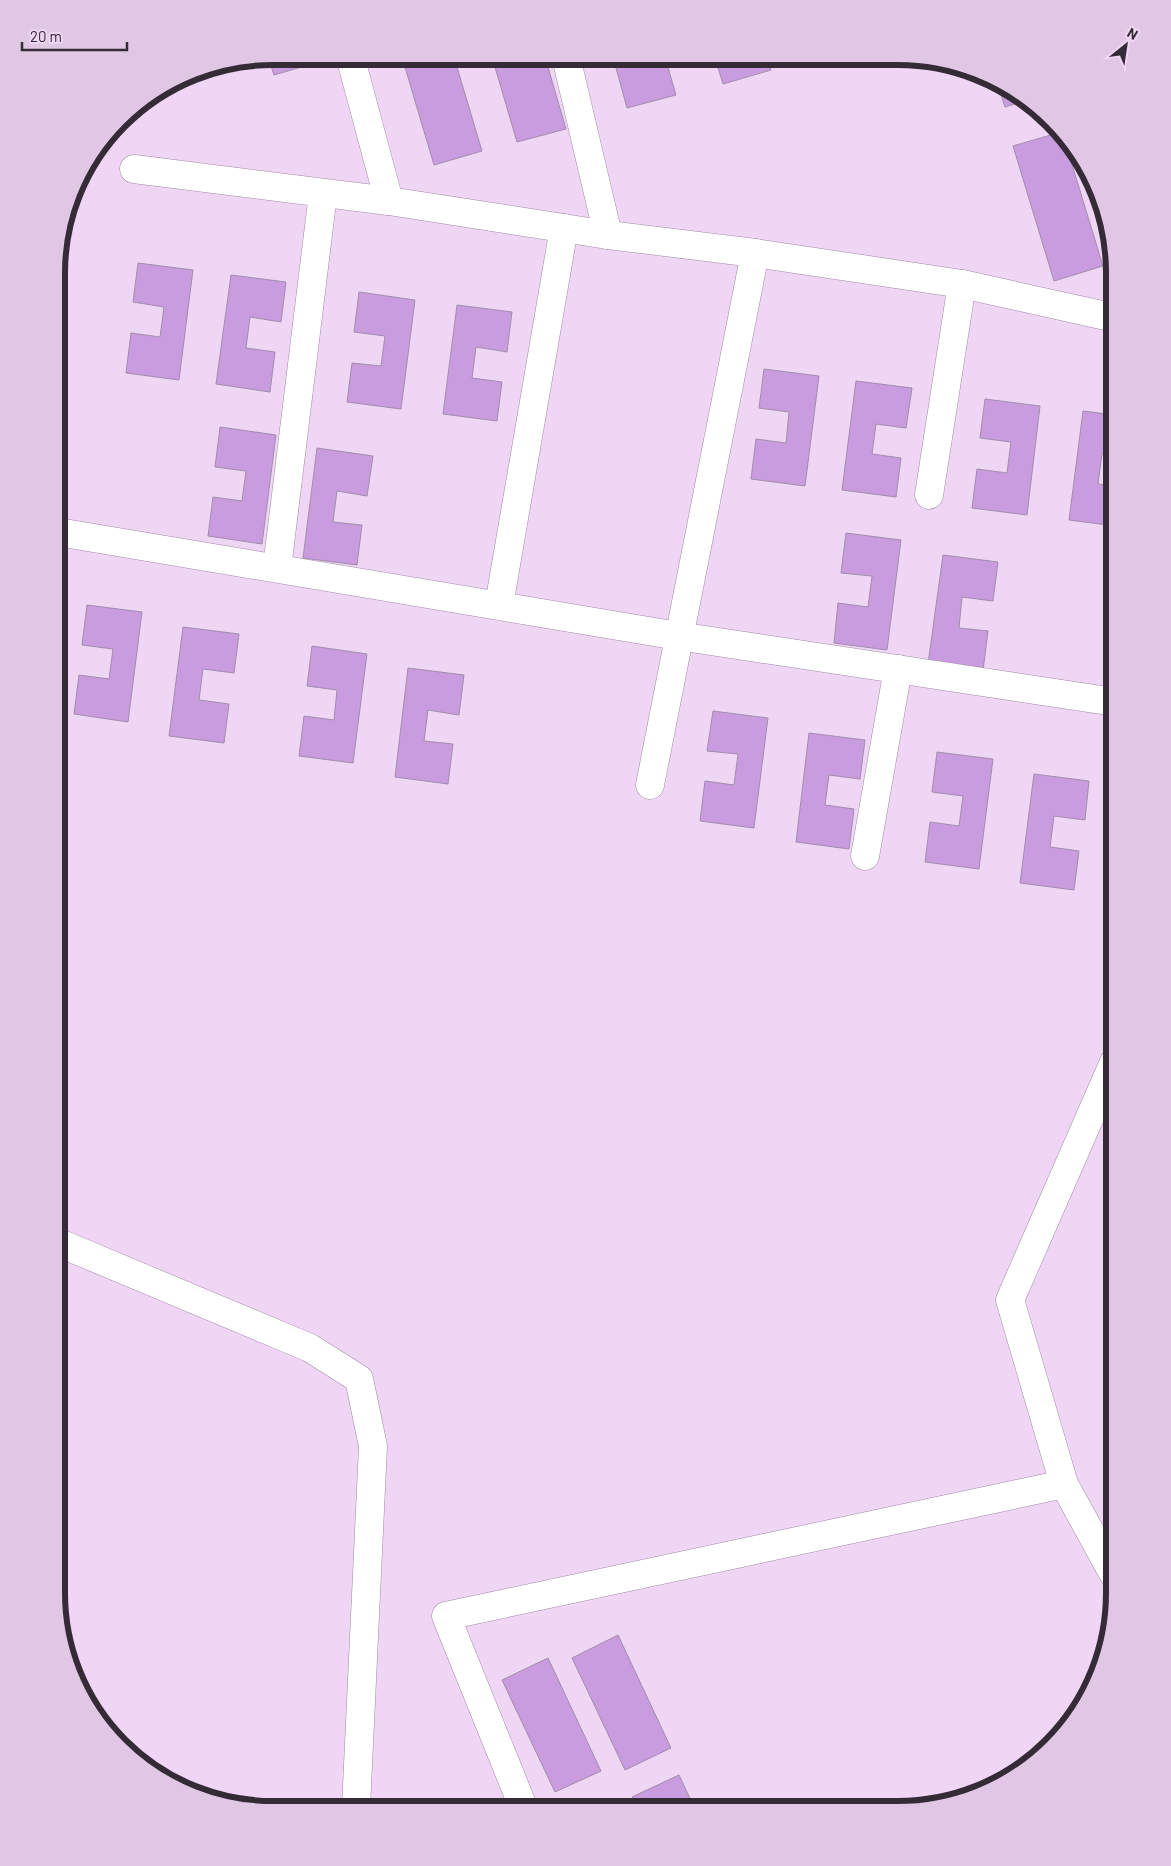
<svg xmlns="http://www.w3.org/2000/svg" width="1171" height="1866" font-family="Barlow,sans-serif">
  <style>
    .building { fill: #c89cde; stroke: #a28eac }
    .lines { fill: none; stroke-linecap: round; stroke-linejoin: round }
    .street-casing { stroke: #a08aa5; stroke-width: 29 }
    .street { stroke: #fff; stroke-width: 28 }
    .rim { fill: none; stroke: #352b37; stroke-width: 6 }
  </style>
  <rect width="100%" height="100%" fill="#efd6f4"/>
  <!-- building -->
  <g class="building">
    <polygon points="273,56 321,56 322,61 274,75 268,57"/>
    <polygon points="402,57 454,57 482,151 434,165"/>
    <polygon points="492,57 545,57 566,129 517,142"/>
    <polygon points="613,57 665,57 676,95 627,108"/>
    <polygon points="715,58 767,58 771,70 723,84"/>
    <polygon points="997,82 1028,100 1005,107"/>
    <polygon points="1061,132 1063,135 1103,266 1054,281 1013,146"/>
    <polygon points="138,263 193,270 179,380 126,373 131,333 160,337 164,307 133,302"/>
    <polygon points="231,275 286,282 281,322 250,317 246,348 275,352 270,392 216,384"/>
    <polygon points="359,292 415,300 401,409 347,402 352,363 381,366 385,336 354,332"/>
    <polygon points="457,305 512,312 507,352 476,347 472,378 502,382 497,421 443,414"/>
    <polygon points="764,369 819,376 805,486 751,479 756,439 786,443 789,412 759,408"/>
    <polygon points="856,381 912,388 906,428 876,424 872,454 901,458 896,497 842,490"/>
    <polygon points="985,399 1040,406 1027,515 972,508 977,469 1007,473 1011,442 980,438"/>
    <polygon points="1083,411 1115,415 1115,455 1102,454 1098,484 1115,486 1115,526 1069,520"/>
    <polygon points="220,427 276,435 262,544 208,536 213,497 242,501 246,471 215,467"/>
    <polygon points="317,448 373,456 367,496 337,491 333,522 362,525 357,565 303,558"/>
    <polygon points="846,533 901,540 887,650 834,643 838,603 868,607 872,576 841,573"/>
    <polygon points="943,555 998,562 993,601 962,597 959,628 988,631 983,671 928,664"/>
    <polygon points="87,605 142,612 128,722 74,714 79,675 109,679 113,649 82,645"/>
    <polygon points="183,627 239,634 234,673 203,669 199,700 229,704 224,743 169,736"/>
    <polygon points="312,646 367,654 353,763 299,756 304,716 334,720 337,690 307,686"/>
    <polygon points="408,668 464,675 459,715 428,710 424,741 453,744 448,784 395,777"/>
    <polygon points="713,711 768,718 754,828 700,821 705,781 734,785 738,754 707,751"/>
    <polygon points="809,733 865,740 860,779 829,775 825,805 854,809 849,849 796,842"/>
    <polygon points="937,752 993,759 979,869 925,862 930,822 959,826 963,796 932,792"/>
    <polygon points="1034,774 1089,781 1085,820 1054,816 1050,847 1079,851 1074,890 1020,883"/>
    <polygon points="618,1635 671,1748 625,1770 572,1658"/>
    <polygon points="548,1658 601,1771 555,1792 502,1680"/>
    <polygon points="679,1775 695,1809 638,1809 632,1797"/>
    <polygon points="598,1800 602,1809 578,1809"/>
  </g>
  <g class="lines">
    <defs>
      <g id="street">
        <polyline points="350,56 389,201"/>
        <polyline points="566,57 608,235"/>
        <polyline points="134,169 389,201 608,235 755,253 962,284 1115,318"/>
        <polyline points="929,495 962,284"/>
        <polyline points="58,532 678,636 1115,702"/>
        <polyline points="277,568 323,194"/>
        <polyline points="499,605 564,228"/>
        <polyline points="650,785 755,253"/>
        <polyline points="865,856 898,669"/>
        <polyline points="57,1242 310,1348 359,1379 373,1446 356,1808"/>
        <polyline points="1064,1484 1114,1575"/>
        <polyline points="524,1809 446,1616 1064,1484 1010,1300 1114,1062"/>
      </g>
    </defs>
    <!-- street casing -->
    <use href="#street" class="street-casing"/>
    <!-- street -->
    <use href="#street" class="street"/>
  </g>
  <!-- crop -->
  <path d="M0 0H1171V1866H0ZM273 65H898A208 208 0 0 1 1106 273V1593A208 208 0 0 1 898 1801H273A208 208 0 0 1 65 1593V273A208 208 0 0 1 273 65Z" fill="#e0c8e5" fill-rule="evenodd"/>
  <path class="rim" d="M273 65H898A208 208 0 0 1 1106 273V1593A208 208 0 0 1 898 1801H273A208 208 0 0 1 65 1593V273A208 208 0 0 1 273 65Z"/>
  <!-- north arrow -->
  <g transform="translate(1126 45) rotate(30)" stroke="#efd6f4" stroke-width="4" paint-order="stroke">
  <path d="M0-4L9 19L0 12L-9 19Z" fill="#352b37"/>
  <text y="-8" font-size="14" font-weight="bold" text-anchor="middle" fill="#352b37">N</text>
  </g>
  <!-- scale -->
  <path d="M22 42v8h105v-8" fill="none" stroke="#352b37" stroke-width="2.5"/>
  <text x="30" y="42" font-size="15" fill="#352b37" stroke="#efd6f4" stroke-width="4" paint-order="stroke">20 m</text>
</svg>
